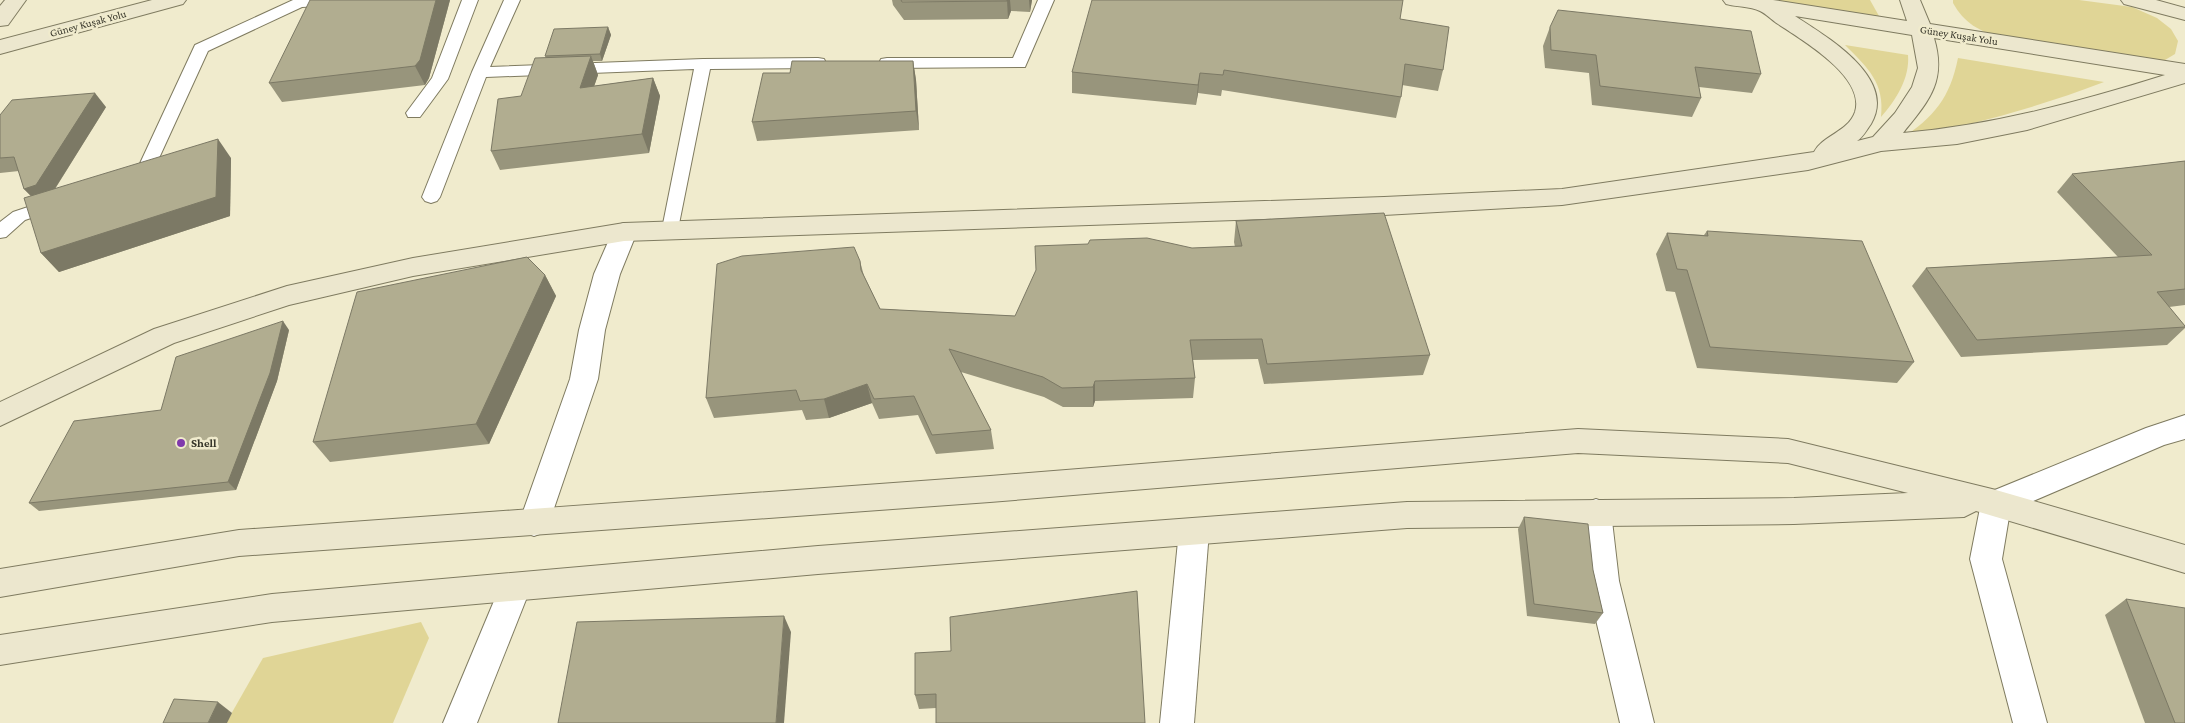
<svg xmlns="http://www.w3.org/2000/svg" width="2185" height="723" font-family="'Crimson Pro',serif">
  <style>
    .green { fill: #e0d596 }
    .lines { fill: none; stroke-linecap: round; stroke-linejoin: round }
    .service-casing { stroke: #7f7b60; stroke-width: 2 }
    .minor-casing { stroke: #7f7b60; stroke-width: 2 }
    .secondary-casing { stroke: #7f7b60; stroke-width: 2 }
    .service { fill: #fff; fill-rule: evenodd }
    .minor { fill: #fff; fill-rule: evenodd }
    .secondary { fill: #ece7ce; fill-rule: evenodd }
    .wall { fill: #98957c }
    .shaded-wall { fill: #7c7965 }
    .building { fill: #b1ad90; stroke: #7c7965 }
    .poi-dot { fill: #8039ac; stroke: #f0ebcd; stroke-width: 2 }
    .labels { text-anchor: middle; stroke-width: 5; stroke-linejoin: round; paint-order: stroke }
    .far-street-label { font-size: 11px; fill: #37362a; stroke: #f0ebcd }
    .poi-label { font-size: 12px; font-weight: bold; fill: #37362a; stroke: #f0ebcd; text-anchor: start }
  </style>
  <rect width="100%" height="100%" fill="#f0ebcd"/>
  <!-- green -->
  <g class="green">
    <polygon points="1761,0 1870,0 1879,16"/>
    <path d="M1953,0h126l53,7 25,11 14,11 7,12 -3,13 -10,6 -16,3 -148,-25c-22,-7 -37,-15 -48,-35z"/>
    <path d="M1845,45l63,10c2,23 -12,45 -27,62 4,-34 -13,-49 -36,-72z"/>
    <path d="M1958,58l146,24c-68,26 -132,43 -203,57 33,-22 49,-41 57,-81z"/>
    <polygon points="421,622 429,638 393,723 226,723 263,658"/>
  </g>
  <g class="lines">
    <defs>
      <g id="service">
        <polygon points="293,0 347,0 339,5 302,7 208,51 149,180 133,185 127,183 124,179 127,175 136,172 195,45"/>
        <polygon points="462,0 478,0 448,79 420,117 408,117 406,113 432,78"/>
        <polygon points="504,0 520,0 490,67 703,59 818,58 824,59 826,63 824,67 818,68 710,69 677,234 671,235 665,234 662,229 694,69 486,77 440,197 437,201 431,203 425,201 422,197 472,72"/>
        <polygon points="1038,0 1054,0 1025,67 887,68 881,67 879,63 881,59 887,58 1013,58"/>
        <polygon points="55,198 61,200 64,204 61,208 25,220 6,237 0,238 0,222 13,212"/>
      </g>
      <g id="minor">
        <polygon points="624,223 633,226 637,232 620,274 605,330 598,379 549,523 545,532 534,536 523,532 519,523 570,379 579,330 594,274 615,226"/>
        <polygon points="2185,415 2185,439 2164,445 2010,511 2002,559 2047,723 2013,723 1970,559 1981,503 1985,494 2146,428"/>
        <polygon points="1596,499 1607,503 1611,512 1619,581 1654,723 1620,723 1587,581 1581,512 1585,503"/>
        <polygon points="1194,518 1205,522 1209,531 1194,723 1160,723 1179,531 1183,522"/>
        <polygon points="515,573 526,577 531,587 477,723 443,723 504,577"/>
      </g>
      <g id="secondary">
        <polygon points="5,0 26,0 8,25 0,26 0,6"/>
        <polygon points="152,0 186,0 183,4 0,54 0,40"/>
        <path d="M1723,0h50l134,21 -7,-21h20l10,24 255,40v19l-158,47 -70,14 -76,7 -73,19 -246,35 -178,10 -760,26 -211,35 -124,29 -115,38 -174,83v-24l154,-73 133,-43 126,-28 211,-35 760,-26 178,-8 252,-37c9,-17 34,-20 41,-40 11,-35 -53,-72 -77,-88 -6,-4 -13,-11 -18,-13 -10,-5 -24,-4 -34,-7zM1795,16l117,19 6,33 -6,19 -17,26 -22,24 -16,4c6,-4 9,-10 14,-17 27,-46 -44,-87 -76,-108zM1934,38l231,37c-86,27 -172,50 -262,58 26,-32 44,-52 31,-95z"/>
        <polygon points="2121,0 2156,0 2185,8 2185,20 2124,4"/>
        <polygon points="1578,429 1788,439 1996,490 2185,545 2185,573 1976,511 1964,517 1794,524 1407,528 818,574 272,622 0,665 0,635 272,594 818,546 1407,502 1794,498 1908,493 1788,463 1578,453 990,502 239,556 0,597 0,569 239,530 990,476"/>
      </g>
    </defs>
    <!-- service casing -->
    <use href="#service" class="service-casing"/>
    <!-- minor casing -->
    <use href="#minor" class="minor-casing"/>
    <!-- secondary casing -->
    <use href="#secondary" class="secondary-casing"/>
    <!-- service -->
    <use href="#service" class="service"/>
    <!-- minor -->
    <use href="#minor" class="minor"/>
    <!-- secondary -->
    <use href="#secondary" class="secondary"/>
  </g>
  <!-- wall -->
  <g class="wall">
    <polygon points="450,0 429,78 425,85 282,102 269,83"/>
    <polygon points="892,0 1032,0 1030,12 1011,11 1008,19 904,20 893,5"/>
    <polygon points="1400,19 1443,70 1438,91 1402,85 1401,97 1396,118 1222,90 1221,96 1198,93 1196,105 1072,93 1072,72"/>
    <polygon points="608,27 611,35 602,61 593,61 598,75 594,86 653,78 660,96 649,153 500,170 491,151 521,96 546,58 545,56"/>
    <polygon points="1550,27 1761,74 1752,93 1699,87 1701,98 1692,117 1592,105 1589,73 1545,68 1543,46"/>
    <polygon points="913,61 916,80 919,130 757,141 752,122 790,73"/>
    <polygon points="106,107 55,189 231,158 230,216 59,272 41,253 31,196 24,189 19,171 0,173 0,115"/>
    <polygon points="2185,161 2185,305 2169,307 2185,326 2185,328 2167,345 1961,357 1912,286 1926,268 2118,257 2057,192 2072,174"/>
    <polygon points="1236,221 1430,355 1423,375 1264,384 1258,359 1193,360 1195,378 1193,398 1095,401 1093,407 1063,407 1044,397 961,372 991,430 994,449 936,454 918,415 879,419 872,403 829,418 806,420 802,410 714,418 706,398 860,261 864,276 880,309 1015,316 1192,248 1235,247 1234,242"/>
    <polygon points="1707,231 1914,362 1897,383 1697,368 1675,292 1666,291 1656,254 1667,233 1704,235"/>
    <polygon points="545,275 556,296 489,444 330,462 313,442"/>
    <polygon points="289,330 277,381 236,490 39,511 29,503 161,410"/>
    <polygon points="1524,517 1593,570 1603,613 1595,624 1527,616 1518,529"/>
    <polygon points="1137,591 936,708 919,709 915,695 951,651"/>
    <polygon points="2126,599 2185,723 2145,723 2105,615"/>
  </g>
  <!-- shaded-wall -->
  <g class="shaded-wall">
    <polygon points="436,0 450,0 429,78 425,85 415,66"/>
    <polygon points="1007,0 1010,0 1011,11 1008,19"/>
    <polygon points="1029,0 1032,0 1030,12"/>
    <polygon points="608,27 611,35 602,61 600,54"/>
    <polygon points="591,56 598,75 587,107 580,88"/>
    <polygon points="913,61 916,80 919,130 916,111"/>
    <polygon points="1200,73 1198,93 1196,105 1198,85"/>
    <polygon points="653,78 660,96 649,153 642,134"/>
    <polygon points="95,93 106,107 49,198 37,202 24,189"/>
    <polygon points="218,139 231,158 230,216 59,272 41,253"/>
    <polygon points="545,275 556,296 489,444 476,424"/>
    <polygon points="283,321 289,330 277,381 236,490 228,482"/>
    <polygon points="1095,381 1095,401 1093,407 1093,387"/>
    <polygon points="867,384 872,403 829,418 824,399"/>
    <polygon points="784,616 791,632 784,723 776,723"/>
    <polygon points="218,702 232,713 227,723 208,723"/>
  </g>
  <!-- building -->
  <g class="building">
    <polygon points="310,0 436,0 420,60 415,66 269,83"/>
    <polygon points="901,0 1007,0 1007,1 902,2"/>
    <polygon points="1092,0 1403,0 1400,19 1449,27 1443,70 1405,64 1401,97 1224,70 1223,75 1200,73 1198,85 1072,72"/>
    <polygon points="1558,10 1751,31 1761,74 1695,67 1701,98 1600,86 1596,55 1551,50 1550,27"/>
    <polygon points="608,27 600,54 545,56 554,29"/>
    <polygon points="591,56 580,88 653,78 642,134 491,151 498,99 521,96 535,58"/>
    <polygon points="792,61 913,61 916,111 752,122 763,73 790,73"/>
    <polygon points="95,93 36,185 24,189 14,157 0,158 0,115 12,100"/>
    <polygon points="218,139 216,197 41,253 24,198"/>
    <polygon points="2185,161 2185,289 2157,292 2185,326 2185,327 1977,340 1926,268 2152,255 2072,174"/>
    <polygon points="1384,213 1430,355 1267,364 1262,339 1190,340 1195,378 1095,381 1093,387 1062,388 1043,377 949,349 991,430 932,435 914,396 874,399 867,384 824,399 800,401 796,390 706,398 717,264 742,256 854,247 860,261 861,270 880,309 1015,316 1036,270 1035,246 1088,244 1090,240 1147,238 1192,248 1242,246 1236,221"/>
    <polygon points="1707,231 1862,241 1914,362 1710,347 1687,270 1677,269 1667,233 1708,236"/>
    <polygon points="527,257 545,275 476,424 313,442 357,292"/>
    <polygon points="283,321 270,373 228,482 29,503 74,421 161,410 176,357"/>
    <polygon points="1524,517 1588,524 1593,570 1603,613 1534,604"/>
    <polygon points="1137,591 1145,723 936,723 936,694 915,695 915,653 951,651 950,617"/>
    <polygon points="2126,599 2185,608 2185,723 2175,723"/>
    <polygon points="784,616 776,723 558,723 577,622"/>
    <polygon points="174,699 218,702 208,723 163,723"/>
  </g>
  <!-- markers -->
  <circle class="poi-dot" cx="181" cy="443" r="5"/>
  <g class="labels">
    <!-- far-street labels -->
    <g class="far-street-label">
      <text transform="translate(88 23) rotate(-15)" y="4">Güney Kuşak Yolu</text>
      <text transform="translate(1959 35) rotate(9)" y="4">Güney Kuşak Yolu</text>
    </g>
    <!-- poi labels -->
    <g class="poi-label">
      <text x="191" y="447">Shell</text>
    </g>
  </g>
</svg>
